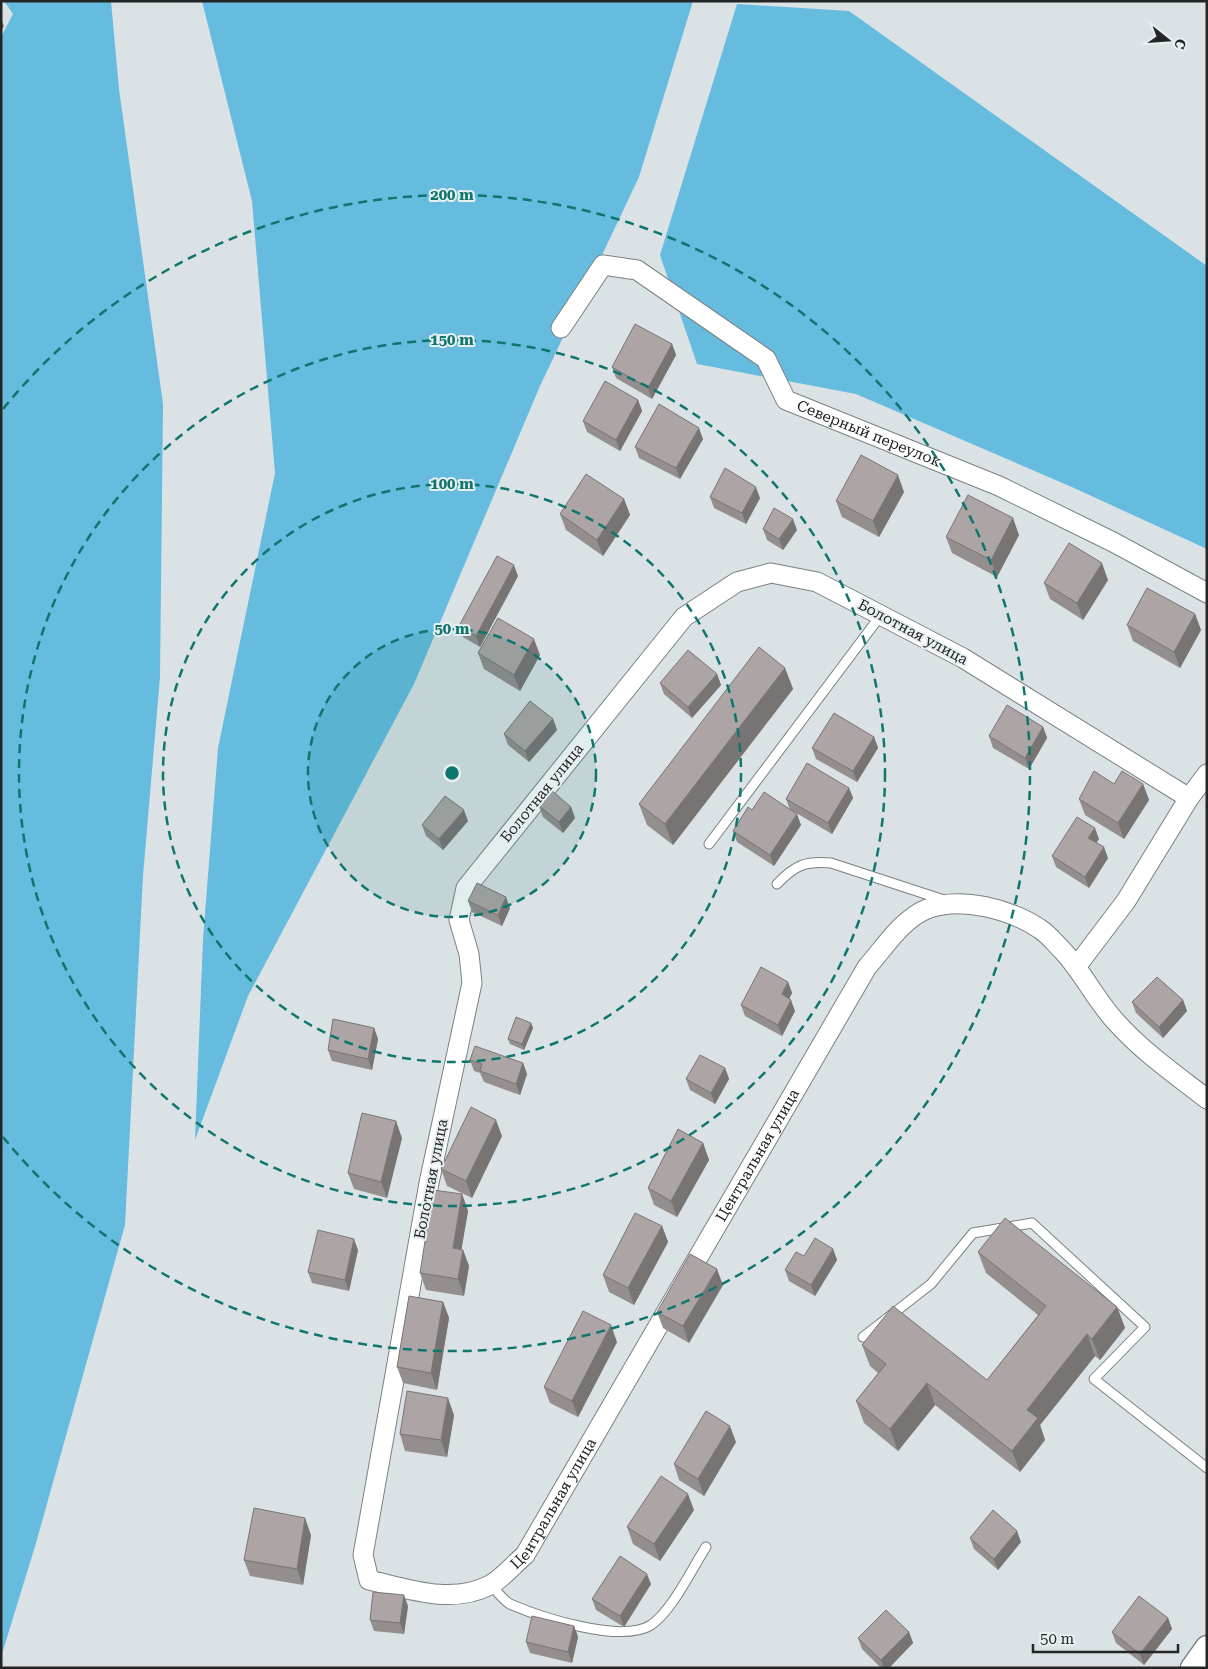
<svg xmlns="http://www.w3.org/2000/svg" width="1208" height="1669" font-family="'Roboto Serif',serif">
  <style>
    .forest { fill: #65bcde }
    .lines { fill: none; stroke-linecap: round; stroke-linejoin: round }
    .service-casing { stroke: #7a8183; stroke-width: 11 }
    .minor-casing { stroke: #7a8183; stroke-width: 21 }
    .tertiary-casing { stroke: #7a8183; stroke-width: 25 }
    .service { stroke: #fff; stroke-width: 9 }
    .minor { stroke: #fff; stroke-width: 19 }
    .tertiary { stroke: #fff; stroke-width: 22 }
    .wall { fill: #958e8e }
    .shaded-wall { fill: #797474 }
    .building { fill: #ada5a5; stroke: #797474 }
    .ring { fill: none; stroke: #0f766e; stroke-width: 2.5; stroke-dasharray: 9 6 }
    .labels { text-anchor: middle; stroke-width: 4; stroke-linejoin: round; paint-order: stroke }
    .street-label { font-size: 15px; fill: #232627; stroke: #e8eff2 }
    .centre { fill: #0f766e; stroke: #e8eff2; stroke-width: 2.5 }
    .ring-label { font-size: 15px; text-anchor: middle; font-weight: bold; fill: #0f766e; stroke: #e8eff2; stroke-width: 4; stroke-linejoin: round; paint-order: stroke }
  </style>
  <rect width="100%" height="100%" fill="#dbe2e5"/>
  <!-- forest -->
  <g class="forest">
    <polygon points="4,1 111,1 119,89 163,404 160,677 143,876 125,1225 36,1543 1,1657 1,37 13,14"/>
    <polygon points="202,1 693,1 639,177 540,386 414,684 248,996 195,1140 203,939 218,748 275,473 252,201"/>
    <polygon points="737,4 849,11 1207,266 1207,549 1074,488 856,394 697,364 660,255"/>
  </g>
  <g class="lines">
    <defs>
      <g id="service">
        <polyline points="709,844 881,615"/>
        <path d="M777,884c18,-19 28,-23 54,-21l113,37"/>
        <polyline points="863,1337 931,1284 973,1233 1032,1223 1145,1327 1094,1379 1207,1468"/>
        <path d="M491,1585c6,6 12,15 19,19 30,13 111,40 141,21 21,-14 40,-55 55,-78"/>
      </g>
      <g id="minor">
        <path id="s1" d="M561,328l42,-63 34,5 129,89 20,41 213,86 114,56 94,51"/>
        <path id="s2" d="M1189,798l-226,-140 -146,-76 -46,-9 -34,9 -53,35 -218,271 -7,32 10,34 3,29 -43,200 -66,372 6,25c39,9 83,25 121,5 12,-6 24,-21 35,-30l342,-588c17,-19 35,-48 60,-58 34,-13 83,0 113,20 8,5 15,14 22,21 21,22 34,51 55,73 26,29 59,52 90,76"/>
        <polyline points="1076,967 1126,901 1189,798 1207,774"/>
      </g>
      <polyline id="tertiary" points="1192,1668 1207,1647"/>
    </defs>
    <!-- service casing -->
    <use href="#service" class="service-casing"/>
    <!-- minor casing -->
    <use href="#minor" class="minor-casing"/>
    <!-- tertiary casing -->
    <use href="#tertiary" class="tertiary-casing"/>
    <!-- service -->
    <use href="#service" class="service"/>
    <!-- minor -->
    <use href="#minor" class="minor"/>
    <!-- tertiary -->
    <use href="#tertiary" class="tertiary"/>
  </g>
  <!-- wall -->
  <g class="wall">
    <polygon points="672,344 676,355 652,399 616,378 612,367"/>
    <polygon points="638,400 642,411 620,451 587,432 583,421"/>
    <polygon points="703,439 680,479 639,458 635,447"/>
    <polygon points="904,492 879,537 842,517 836,501"/>
    <polygon points="710,497 760,498 746,524 714,508"/>
    <polygon points="624,499 630,515 603,556 566,530 560,514"/>
    <polygon points="763,529 797,530 783,550 767,540"/>
    <polygon points="1019,535 997,577 952,553 946,537"/>
    <polygon points="518,576 480,647 463,637 459,626"/>
    <polygon points="1108,580 1083,620 1050,599 1044,583"/>
    <polygon points="1195,614 1201,630 1180,668 1133,641 1127,625"/>
    <polygon points="478,653 540,655 520,691 484,669"/>
    <polygon points="785,668 793,689 673,845 647,825 639,804"/>
    <polygon points="717,674 721,685 692,718 664,694 660,683"/>
    <polygon points="553,719 557,730 529,762 508,745 504,734"/>
    <polygon points="1043,727 1047,738 1029,769 993,748 989,736"/>
    <polygon points="874,737 878,748 857,782 816,759 812,748"/>
    <polygon points="1114,784 1143,784 1149,800 1124,839 1085,815 1079,799"/>
    <polygon points="849,788 853,798 832,834 791,810 801,825 774,866 737,842 733,831 752,810 790,810 786,799"/>
    <polygon points="539,806 571,807 575,818 563,833 543,817"/>
    <polygon points="468,821 443,850 426,836 422,825"/>
    <polygon points="1099,839 1096,843 1108,858 1089,888 1056,867 1052,856"/>
    <polygon points="468,901 510,908 502,926 472,912"/>
    <polygon points="788,982 792,993 789,999 795,1011 782,1036 745,1016 741,1005"/>
    <polygon points="1183,1000 1187,1011 1163,1038 1136,1013 1132,1002"/>
    <polygon points="531,1023 533,1028 524,1050 510,1044 508,1039"/>
    <polygon points="374,1028 378,1039 372,1070 332,1061 328,1050"/>
    <polygon points="470,1060 523,1063 527,1074 520,1095 484,1082 480,1073 474,1071"/>
    <polygon points="725,1068 729,1079 715,1104 690,1090 686,1079"/>
    <polygon points="502,1136 472,1198 447,1186 441,1169"/>
    <polygon points="402,1138 387,1198 354,1189 348,1173"/>
    <polygon points="703,1143 709,1160 677,1217 654,1205 648,1188"/>
    <polygon points="462,1194 468,1211 461,1250 463,1250 469,1266 464,1296 426,1290 420,1273"/>
    <polygon points="662,1226 668,1242 634,1305 609,1292 603,1275"/>
    <polygon points="833,1249 837,1260 815,1296 789,1281 785,1270 804,1256"/>
    <polygon points="358,1250 349,1291 312,1283 308,1272"/>
    <polygon points="978,1252 1117,1307 1125,1328 1100,1360 1095,1356 1040,1425 1045,1440 1020,1472 935,1405 898,1451 864,1423 856,1401 878,1373 870,1366 862,1345 987,1380 1038,1315 986,1273"/>
    <polygon points="723,1285 689,1343 663,1328 657,1312"/>
    <polygon points="443,1302 449,1318 437,1390 403,1383 397,1367"/>
    <polygon points="617,1342 578,1417 550,1403 544,1387"/>
    <polygon points="454,1415 447,1457 405,1451 400,1434"/>
    <polygon points="736,1442 704,1496 679,1480 674,1464"/>
    <polygon points="694,1510 660,1561 633,1544 627,1527"/>
    <polygon points="311,1535 303,1585 250,1576 244,1560"/>
    <polygon points="970,1538 1021,1542 998,1570 974,1549"/>
    <polygon points="651,1584 624,1627 596,1610 592,1599"/>
    <polygon points="408,1606 404,1634 374,1631 370,1620"/>
    <polygon points="1168,1618 1172,1629 1144,1665 1116,1643 1112,1632"/>
    <polygon points="574,1626 578,1637 572,1663 530,1653 526,1642"/>
    <polygon points="909,1632 913,1643 889,1668 881,1668 862,1649 858,1638"/>
  </g>
  <!-- shaded-wall -->
  <g class="shaded-wall">
    <polygon points="1,19 4,26 1,31"/>
    <polygon points="672,344 676,355 652,399 648,388"/>
    <polygon points="638,400 642,411 620,451 616,440"/>
    <polygon points="699,428 703,439 680,479 676,468"/>
    <polygon points="898,475 904,492 879,537 873,521"/>
    <polygon points="756,487 760,498 746,524 742,513"/>
    <polygon points="624,499 630,515 603,556 597,540"/>
    <polygon points="1013,518 1019,535 997,577 991,560"/>
    <polygon points="793,519 797,530 783,550 779,539"/>
    <polygon points="1102,563 1108,580 1083,620 1077,603"/>
    <polygon points="514,565 518,576 480,647 476,636"/>
    <polygon points="1195,614 1201,630 1180,668 1174,652"/>
    <polygon points="534,639 540,655 520,691 514,675"/>
    <polygon points="785,668 793,689 673,845 665,824"/>
    <polygon points="717,674 721,685 692,718 688,707"/>
    <polygon points="553,719 557,730 529,762 525,751"/>
    <polygon points="1043,727 1047,738 1029,769 1025,758"/>
    <polygon points="874,737 878,748 857,782 853,771"/>
    <polygon points="1143,784 1149,800 1124,839 1118,823"/>
    <polygon points="849,788 853,798 832,834 828,823"/>
    <polygon points="571,807 575,818 563,833 559,822"/>
    <polygon points="464,810 468,821 443,850 439,839"/>
    <polygon points="797,814 801,825 774,866 770,855"/>
    <polygon points="1095,828 1099,839 1092,849 1088,838"/>
    <polygon points="1104,847 1108,858 1089,888 1085,877"/>
    <polygon points="506,897 510,908 502,926 498,915"/>
    <polygon points="788,982 792,993 786,1005 782,994"/>
    <polygon points="791,1000 795,1011 782,1036 778,1025"/>
    <polygon points="1183,1000 1187,1011 1163,1038 1159,1027"/>
    <polygon points="531,1023 533,1028 524,1050 522,1044"/>
    <polygon points="374,1028 378,1039 372,1070 368,1059"/>
    <polygon points="523,1063 527,1074 520,1095 516,1084"/>
    <polygon points="725,1068 729,1079 715,1104 711,1093"/>
    <polygon points="496,1120 502,1136 472,1198 466,1181"/>
    <polygon points="396,1121 402,1138 387,1198 381,1182"/>
    <polygon points="703,1143 709,1160 677,1217 671,1201"/>
    <polygon points="462,1194 468,1211 459,1264 453,1248"/>
    <polygon points="662,1226 668,1242 634,1305 628,1288"/>
    <polygon points="354,1239 358,1250 349,1291 345,1280"/>
    <polygon points="833,1249 837,1260 815,1296 811,1285"/>
    <polygon points="463,1250 469,1266 464,1296 458,1279"/>
    <polygon points="717,1269 723,1285 689,1343 683,1326"/>
    <polygon points="443,1302 449,1318 437,1390 431,1373"/>
    <polygon points="1117,1307 1125,1328 1100,1360 1092,1339"/>
    <polygon points="611,1325 617,1342 578,1417 572,1401"/>
    <polygon points="1087,1334 1095,1356 1040,1425 1045,1440 1020,1472 1012,1451 1027,1410"/>
    <polygon points="927,1383 935,1405 898,1451 890,1429"/>
    <polygon points="448,1398 454,1415 447,1457 441,1440"/>
    <polygon points="730,1426 736,1442 704,1496 698,1479"/>
    <polygon points="688,1494 694,1510 660,1561 654,1544"/>
    <polygon points="305,1518 311,1535 303,1585 297,1569"/>
    <polygon points="1017,1531 1021,1542 998,1570 994,1559"/>
    <polygon points="647,1574 651,1584 624,1627 620,1616"/>
    <polygon points="404,1595 408,1606 404,1634 400,1623"/>
    <polygon points="1168,1618 1172,1629 1144,1665 1140,1654"/>
    <polygon points="574,1626 578,1637 572,1663 568,1652"/>
    <polygon points="909,1632 913,1643 889,1668 884,1668 881,1660"/>
  </g>
  <!-- building -->
  <g class="building">
    <polygon points="635,324 672,344 648,388 612,367"/>
    <polygon points="605,381 638,400 616,440 583,421"/>
    <polygon points="659,404 699,428 676,468 635,447"/>
    <polygon points="861,455 898,475 873,521 836,501"/>
    <polygon points="725,468 756,487 742,513 710,497"/>
    <polygon points="586,474 624,499 597,540 560,514"/>
    <polygon points="968,495 1013,518 991,560 946,537"/>
    <polygon points="774,508 793,519 779,539 763,529"/>
    <polygon points="1069,543 1102,563 1077,603 1044,583"/>
    <polygon points="497,556 514,565 476,636 459,626"/>
    <polygon points="1147,588 1195,614 1174,652 1127,625"/>
    <polygon points="498,618 534,639 514,675 478,653"/>
    <polygon points="759,647 785,668 665,824 639,804"/>
    <polygon points="688,650 717,674 688,707 660,683"/>
    <polygon points="530,701 553,719 525,751 504,734"/>
    <polygon points="1007,705 1043,727 1025,758 989,736"/>
    <polygon points="834,713 874,737 853,771 812,748"/>
    <polygon points="807,763 849,788 828,823 786,799"/>
    <polygon points="1094,771 1114,784 1122,771 1143,784 1118,823 1079,799"/>
    <polygon points="551,790 571,807 559,822 539,806"/>
    <polygon points="764,792 797,814 770,855 733,831 748,807 752,810"/>
    <polygon points="445,796 464,810 439,839 422,825"/>
    <polygon points="1077,817 1095,828 1088,838 1104,847 1085,877 1052,856"/>
    <polygon points="477,883 506,897 498,915 468,901"/>
    <polygon points="761,967 788,982 782,994 791,1000 778,1025 741,1005"/>
    <polygon points="1157,977 1183,1000 1159,1027 1132,1002"/>
    <polygon points="516,1017 531,1023 522,1044 508,1039"/>
    <polygon points="333,1019 374,1028 368,1059 328,1050"/>
    <polygon points="475,1046 523,1063 516,1084 480,1071 482,1064 470,1060"/>
    <polygon points="700,1055 725,1068 711,1093 686,1079"/>
    <polygon points="471,1107 496,1120 466,1181 441,1169"/>
    <polygon points="362,1113 396,1121 381,1182 348,1173"/>
    <polygon points="678,1129 703,1143 671,1201 648,1188"/>
    <polygon points="433,1190 462,1194 453,1248 463,1250 458,1279 420,1273"/>
    <polygon points="635,1213 662,1226 628,1288 603,1275"/>
    <polygon points="1005,1218 1117,1307 1092,1339 1087,1334 1027,1410 1038,1418 1012,1451 927,1383 890,1429 856,1401 886,1364 862,1345 893,1306 987,1380 1046,1306 978,1252"/>
    <polygon points="318,1230 354,1239 345,1280 308,1272"/>
    <polygon points="815,1238 833,1249 811,1285 785,1270 796,1252 804,1256"/>
    <polygon points="690,1254 717,1269 683,1326 657,1312"/>
    <polygon points="409,1296 443,1302 431,1373 397,1367"/>
    <polygon points="583,1311 611,1325 572,1401 544,1387"/>
    <polygon points="407,1391 448,1398 441,1440 400,1434"/>
    <polygon points="706,1411 730,1426 698,1479 674,1464"/>
    <polygon points="661,1476 688,1494 654,1544 627,1527"/>
    <polygon points="254,1508 305,1518 297,1569 244,1560"/>
    <polygon points="993,1510 1017,1531 994,1559 970,1538"/>
    <polygon points="620,1556 647,1574 620,1616 592,1599"/>
    <polygon points="373,1592 404,1595 400,1623 370,1620"/>
    <polygon points="1139,1596 1168,1618 1140,1654 1112,1632"/>
    <polygon points="886,1610 909,1632 881,1660 858,1638"/>
    <polygon points="532,1616 574,1626 568,1652 526,1642"/>
  </g>
  <!-- distance rings -->
  <circle cx="452" cy="773" r="144" fill="#0f766e" fill-opacity=".12"/>
  <g class="ring">
    <circle cx="452" cy="773" r="144"/>
    <circle cx="452" cy="773" r="289"/>
    <circle cx="452" cy="773" r="433"/>
    <path d="M3 409A578 578 0 1 1 3 1137"/>
  </g>
  <g class="labels">
    <!-- street labels -->
    <g class="street-label">
      <text dy="5" stroke="none"><textPath href="#s1" startOffset="402">Северный переулок</textPath></text>
      <text transform="translate(913 632) rotate(28)" y="5">Болотная улица</text>
      <text transform="translate(542 793) rotate(-51)" y="5">Болотная улица</text>
      <text dy="5" stroke="none"><textPath href="#s2" startOffset="2262">Центральная улица</textPath></text>
      <text transform="translate(431 1179) rotate(-79)" y="5">Болотная улица</text>
      <text dy="5" stroke="none"><textPath href="#s2" startOffset="1858">Центральная улица</textPath></text>
    </g>
  </g>
  <circle cx="452" cy="773" r="8" class="centre"/>
  <g class="ring-label">
    <text x="452" y="200">200 m</text>
    <text x="452" y="345">150 m</text>
    <text x="452" y="489">100 m</text>
    <text x="452" y="634">50 m</text>
  </g>
  <!-- border -->
  <rect width="1208" height="1669" fill="none" stroke="#232627" stroke-width="5"/>
  <!-- north arrow -->
  <g transform="translate(1168 40) rotate(107)" stroke="#e8eff2" stroke-width="4" paint-order="stroke">
  <path d="M0-4L9 19L0 12L-9 19Z" fill="#232627"/>
  <text y="-8" font-size="14" font-weight="bold" text-anchor="middle" fill="#232627">С</text>
  </g>
  <!-- scale -->
  <path d="M1033 1644v8h145v-8" fill="none" stroke="#232627" stroke-width="2.5"/>
  <text x="1040" y="1644" font-size="15" fill="#232627" stroke="#e8eff2" stroke-width="4" paint-order="stroke">50 m</text>
</svg>
